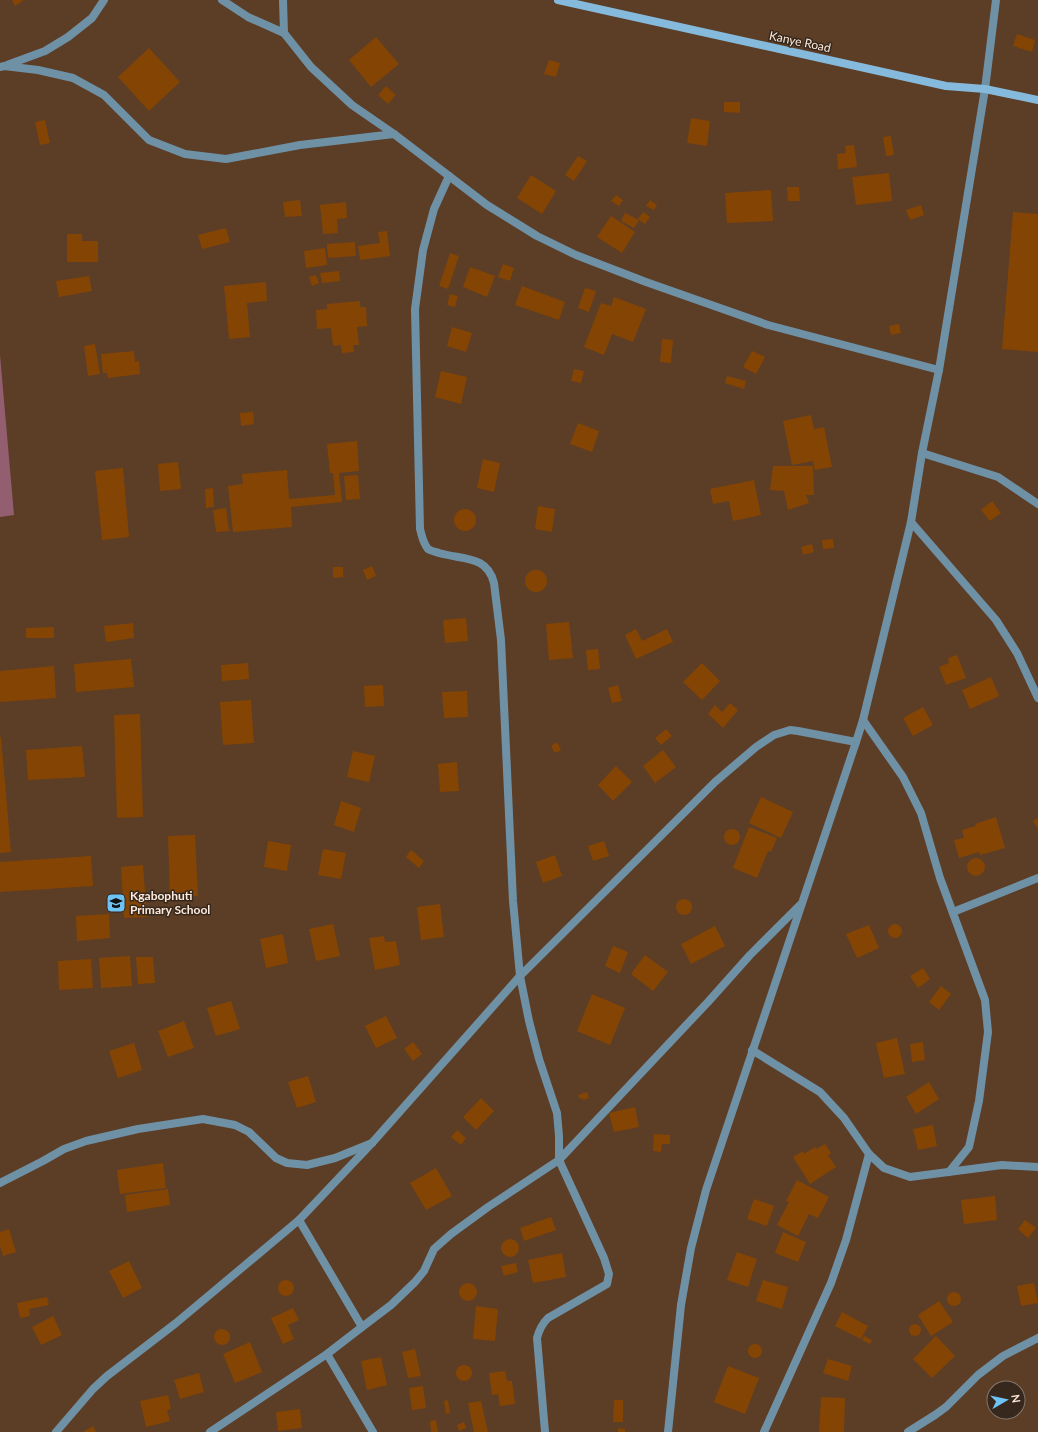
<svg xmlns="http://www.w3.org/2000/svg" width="1038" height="1432" font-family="Lato,sans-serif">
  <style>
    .green { fill: #945e71 }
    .building { fill: #844504 }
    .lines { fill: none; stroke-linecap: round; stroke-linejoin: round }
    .service { stroke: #6f91a6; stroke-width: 8 }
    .minor { stroke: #6f91a6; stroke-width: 8 }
    .secondary { stroke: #85badc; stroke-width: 8 }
    .labels { text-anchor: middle; stroke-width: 3; stroke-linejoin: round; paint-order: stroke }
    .street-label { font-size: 12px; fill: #fde9db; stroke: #36281d }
    .poi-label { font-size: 12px; font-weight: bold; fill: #fde9db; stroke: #36281d; text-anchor: start }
  </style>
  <rect width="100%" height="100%" fill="#5c3d26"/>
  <!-- green -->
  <polygon class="green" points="0,355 14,515 0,517"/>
  <!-- building -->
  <g class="building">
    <polygon points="12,0 24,0 15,6"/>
    <polygon points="1017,34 1035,40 1032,52 1013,46"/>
    <polygon points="376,37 399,64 371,87 349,60"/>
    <polygon points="149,48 180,82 149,111 118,77"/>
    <polygon points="549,60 560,63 556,77 544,74"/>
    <polygon points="386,86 396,95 388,104 378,95"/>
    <polygon points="724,102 740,102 740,113 724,112"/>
    <polygon points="691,118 710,121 707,146 687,143"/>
    <polygon points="45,120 50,143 40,145 35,122"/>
    <polygon points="891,136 894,155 886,156 883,137"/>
    <polygon points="854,145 857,167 838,169 837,154 846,153 845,146"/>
    <polygon points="578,156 587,161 574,181 565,175"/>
    <polygon points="889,173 892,201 856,205 852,177"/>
    <polygon points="531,175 556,191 542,214 517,198"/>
    <polygon points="787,187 799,187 800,201 788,201"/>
    <polygon points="771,190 773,221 727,223 725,193"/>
    <polygon points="616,195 623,200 619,206 611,201"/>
    <polygon points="300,200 302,216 285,217 283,202"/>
    <polygon points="650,200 657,205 654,210 646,206"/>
    <polygon points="346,202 347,218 337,219 338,233 323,234 320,205"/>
    <polygon points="921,205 924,215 910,220 906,210"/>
    <polygon points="643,212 650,217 645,224 638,219"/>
    <polygon points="1013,212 1038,214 1038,352 1002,349"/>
    <polygon points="625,213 639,220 634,228 621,221"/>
    <polygon points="611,216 635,232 622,253 597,237"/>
    <polygon points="226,228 230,242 202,249 198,235"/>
    <polygon points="387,231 390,256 360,260 358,246 380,243 378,232"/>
    <polygon points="67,234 82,234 82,241 98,241 98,262 67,262"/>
    <polygon points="355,242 356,256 328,258 327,244"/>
    <polygon points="325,248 327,265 306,268 304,251"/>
    <polygon points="450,253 459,256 448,289 439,286"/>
    <polygon points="503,264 514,268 510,281 498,277"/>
    <polygon points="470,267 495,276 487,297 463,287"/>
    <polygon points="339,271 340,281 322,283 320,273"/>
    <polygon points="316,275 319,283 312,286 309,277"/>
    <polygon points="89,276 92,291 59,297 56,281"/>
    <polygon points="266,282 267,301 247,303 250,337 229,339 224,286"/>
    <polygon points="522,286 565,302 559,320 515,305"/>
    <polygon points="585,288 596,291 589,312 578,308"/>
    <polygon points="450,294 458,296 455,307 447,305"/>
    <polygon points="614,297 646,309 633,342 612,334 604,355 584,347 601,303 611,306"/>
    <polygon points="360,301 360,307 366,307 367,326 357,327 359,345 353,345 354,352 342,353 341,345 333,346 331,328 317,329 316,310 327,309 327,304"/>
    <polygon points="899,324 901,333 891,335 889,326"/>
    <polygon points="452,327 472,333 466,352 447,346"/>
    <polygon points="662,339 673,340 671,363 660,362"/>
    <polygon points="95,344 100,374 88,376 84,346"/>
    <polygon points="134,351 135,362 139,361 140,374 108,378 107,373 103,373 101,354"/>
    <polygon points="752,351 765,357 756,374 743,367"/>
    <polygon points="574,369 584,371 581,383 571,381"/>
    <polygon points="441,371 467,377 461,404 435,397"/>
    <polygon points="727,376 746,381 744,389 725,383"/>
    <polygon points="253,412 254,424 241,426 240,413"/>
    <polygon points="811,415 814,429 824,427 832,467 815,470 813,461 792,465 783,421"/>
    <polygon points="578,423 599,431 592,452 570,444"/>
    <polygon points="357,441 359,471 339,473 342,502 291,507 292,527 233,532 228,486 243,484 242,474 287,470 289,499 335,495 333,473 330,473 327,444"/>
    <polygon points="483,459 500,463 494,492 477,488"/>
    <polygon points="178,462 181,489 160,491 158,464"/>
    <polygon points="773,466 813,466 814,495 806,495 809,503 788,510 784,491 770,490"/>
    <polygon points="123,468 129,537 102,540 95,471"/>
    <polygon points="358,475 360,499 346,500 344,476"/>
    <polygon points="754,480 761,515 733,521 729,501 713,504 710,489"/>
    <polygon points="213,488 214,507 206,508 205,489"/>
    <polygon points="992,501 1001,513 990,521 981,510"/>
    <polygon points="538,506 555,509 552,532 535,529"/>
    <polygon points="226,508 229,531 216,532 213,510"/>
    <circle cx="465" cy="520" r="11"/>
    <polygon points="833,539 834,548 823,549 822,540"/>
    <polygon points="812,544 814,552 803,555 801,547"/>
    <polygon points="372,566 376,576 367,580 363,570"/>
    <polygon points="333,567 343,567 343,577 333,578"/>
    <circle cx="536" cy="581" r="11"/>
    <polygon points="466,618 468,641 445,643 443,620"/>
    <polygon points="569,622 573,658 549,660 546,624"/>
    <polygon points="133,623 134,638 106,642 104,626"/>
    <polygon points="54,627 54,638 26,638 26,628"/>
    <polygon points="636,629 642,641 667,629 673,642 636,659 625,635"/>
    <polygon points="598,649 600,669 588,670 586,650"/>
    <polygon points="957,655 966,678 946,685 939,667 949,663 948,658"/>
    <polygon points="131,659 134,687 76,692 74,664"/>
    <polygon points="248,663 249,679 222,681 221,665"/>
    <polygon points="702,663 720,681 702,700 683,682"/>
    <polygon points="54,666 56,698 0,702 0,671"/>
    <polygon points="991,677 999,696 970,709 962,690"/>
    <polygon points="383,685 384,706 365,707 364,686"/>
    <polygon points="618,685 622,701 612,703 608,688"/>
    <polygon points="467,691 468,717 444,718 442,692"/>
    <polygon points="251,700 254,743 223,745 220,702"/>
    <polygon points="730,703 738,710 723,728 708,714 715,705 722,712"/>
    <polygon points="923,707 933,725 913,736 903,718"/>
    <polygon points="140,714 143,817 117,818 114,715"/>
    <polygon points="666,729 672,736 661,745 655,738"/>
    <polygon points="0,737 1,737 11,852 0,853"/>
    <polygon points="557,742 561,750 555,753 551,746"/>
    <polygon points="82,746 85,777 28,780 26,750"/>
    <polygon points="663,750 676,767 655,783 643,766"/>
    <polygon points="353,751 375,756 369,782 347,777"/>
    <polygon points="457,762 459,791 440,792 438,764"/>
    <polygon points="616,766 632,782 613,801 598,785"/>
    <polygon points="761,797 793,812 781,838 749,823"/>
    <polygon points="341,801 361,808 354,832 334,825"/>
    <polygon points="996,817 1005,848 980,855 979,852 959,858 954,840 964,838 962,830 976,826 975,824"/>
    <polygon points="1038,818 1038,829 1033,821"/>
    <polygon points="749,827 777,838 771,852 768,851 757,878 733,868"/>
    <circle cx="732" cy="837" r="8"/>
    <polygon points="195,835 198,896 170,897 168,836"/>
    <polygon points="268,841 291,845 287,871 264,867"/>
    <polygon points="604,841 609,856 593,861 588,846"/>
    <polygon points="323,849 346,853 341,879 318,875"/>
    <polygon points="411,850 424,861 419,868 406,857"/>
    <polygon points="555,855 562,876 543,883 536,862"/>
    <polygon points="91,856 93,886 0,892 0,862"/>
    <circle cx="976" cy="867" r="9"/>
    <polygon points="143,865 147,917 124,918 121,867"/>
    <circle cx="684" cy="907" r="8"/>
    <polygon points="440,904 444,937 421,940 417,907"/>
    <polygon points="109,914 110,938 77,941 76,916"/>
    <polygon points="333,924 340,956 316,961 309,929"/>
    <circle cx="895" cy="931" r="7"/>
    <polygon points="869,925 879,948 857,958 846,934"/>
    <polygon points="715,926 725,946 691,964 681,944"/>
    <polygon points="283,934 288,963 266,968 260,939"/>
    <polygon points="384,936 385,942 396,941 400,965 375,970 369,938"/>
    <polygon points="613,946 628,952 620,973 605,966"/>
    <polygon points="645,955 668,972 653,991 631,974"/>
    <polygon points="130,956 132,986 101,988 99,958"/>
    <polygon points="136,957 153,957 155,983 138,984"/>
    <polygon points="91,959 93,988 59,990 58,961"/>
    <polygon points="923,968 930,979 918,988 910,976"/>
    <polygon points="941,986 951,994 939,1010 929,1002"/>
    <polygon points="592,994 625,1008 610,1045 577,1031"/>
    <polygon points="231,1001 240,1029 216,1036 207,1008"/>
    <polygon points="386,1016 397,1038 376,1048 365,1026"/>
    <polygon points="184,1021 194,1048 168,1057 158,1031"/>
    <polygon points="897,1038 905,1074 884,1078 876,1043"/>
    <polygon points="413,1042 422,1054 413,1061 404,1049"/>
    <polygon points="923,1042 925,1060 912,1062 910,1044"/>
    <polygon points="134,1043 142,1070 118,1078 109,1051"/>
    <polygon points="308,1076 316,1102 297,1108 288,1082"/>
    <polygon points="929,1082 939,1099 916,1114 906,1097"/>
    <polygon points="587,1092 589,1098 583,1100 582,1098 580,1099 578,1095"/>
    <polygon points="481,1098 494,1111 476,1130 463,1117"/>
    <polygon points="635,1107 639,1127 614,1132 609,1113"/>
    <polygon points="933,1125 937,1146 918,1150 913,1129"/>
    <polygon points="457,1130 466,1138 461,1145 451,1137"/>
    <polygon points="654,1134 670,1135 670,1144 662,1144 661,1152 653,1151"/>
    <polygon points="825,1144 831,1153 828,1155 836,1167 810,1184 793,1157 803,1151 804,1154 815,1147 816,1149"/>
    <polygon points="163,1163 166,1188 120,1194 117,1170"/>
    <polygon points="436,1168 452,1196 426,1210 410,1183"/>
    <polygon points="797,1180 829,1197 818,1218 809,1214 798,1236 777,1225 789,1202 786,1201"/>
    <polygon points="168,1189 170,1205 127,1212 125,1195"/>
    <polygon points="995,1196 997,1220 964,1224 961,1200"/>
    <polygon points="754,1199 774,1206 767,1226 747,1219"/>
    <polygon points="551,1217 556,1230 524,1241 520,1228"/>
    <polygon points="1025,1220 1036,1228 1028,1238 1018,1229"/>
    <polygon points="9,1229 16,1252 3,1256 0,1246 0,1232"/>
    <polygon points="783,1232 806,1242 798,1262 775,1253"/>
    <circle cx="510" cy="1248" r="9"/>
    <polygon points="737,1252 757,1259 748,1287 727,1280"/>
    <polygon points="562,1253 566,1277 533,1283 528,1260"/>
    <polygon points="129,1261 142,1288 123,1298 109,1271"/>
    <polygon points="516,1263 518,1272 504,1276 501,1266"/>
    <circle cx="286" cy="1288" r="8"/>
    <polygon points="763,1280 788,1287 782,1309 756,1301"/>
    <polygon points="1034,1283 1038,1303 1021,1306 1017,1286"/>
    <circle cx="468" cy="1292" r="9"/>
    <circle cx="954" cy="1299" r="7"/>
    <polygon points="47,1297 49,1305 29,1309 30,1316 20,1318 17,1303"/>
    <polygon points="939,1301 953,1322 931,1336 918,1315"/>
    <polygon points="476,1306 498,1309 495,1341 473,1339"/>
    <polygon points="293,1308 299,1320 288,1325 294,1339 283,1344 271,1318"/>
    <polygon points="842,1312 868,1326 861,1339 835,1326"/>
    <polygon points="53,1316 62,1335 41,1345 32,1327"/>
    <circle cx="915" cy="1330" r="6"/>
    <circle cx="222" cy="1337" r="8"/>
    <polygon points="864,1336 872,1340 870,1344 862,1340"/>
    <polygon points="936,1336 955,1356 932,1378 913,1359"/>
    <polygon points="250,1342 262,1372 235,1383 223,1354"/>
    <circle cx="755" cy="1351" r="7"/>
    <polygon points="415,1349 421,1376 408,1378 402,1352"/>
    <polygon points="381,1357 387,1385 367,1390 361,1361"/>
    <polygon points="828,1359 852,1366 848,1381 823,1373"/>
    <circle cx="464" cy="1373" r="8"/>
    <polygon points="728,1366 759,1378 745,1414 714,1402"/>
    <polygon points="505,1371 507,1381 512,1381 515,1404 500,1406 498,1394 492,1395 489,1373"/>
    <polygon points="199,1373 204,1392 180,1399 174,1380"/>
    <polygon points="423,1386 426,1408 412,1410 409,1388"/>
    <polygon points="168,1395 171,1409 167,1410 170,1421 146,1427 140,1401"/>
    <polygon points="821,1397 845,1398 844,1432 819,1432"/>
    <polygon points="448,1400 450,1413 446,1414 444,1401"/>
    <polygon points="614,1400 623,1400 623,1422 613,1422"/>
    <polygon points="481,1401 488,1432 474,1432 468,1403"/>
    <polygon points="300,1409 302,1428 278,1431 276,1412"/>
    <polygon points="436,1420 438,1432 431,1432 430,1421"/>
    <polygon points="464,1422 466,1428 459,1431 457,1425"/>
    <polygon points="93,1426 96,1432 83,1432"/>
    <polygon points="618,1428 625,1429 625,1432 618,1432"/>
  </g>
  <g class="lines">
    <!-- service -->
    <g class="service">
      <polyline points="222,0 248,17 284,33"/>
      <polyline points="922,453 998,477 1038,504"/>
      <polyline points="911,522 996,620 1017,653 1038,698"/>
      <polyline points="863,720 903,777 921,813 940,878 985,1000 988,1032 979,1101 969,1147 949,1172"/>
      <polyline points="953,912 1038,878"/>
      <polyline points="752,1050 820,1092 844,1118 869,1154 884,1168 910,1177 1002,1165 1038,1167"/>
      <polyline points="0,1183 43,1161 64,1149 86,1141 138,1129 203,1119 235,1125 249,1132 276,1158 287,1163 307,1165 335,1158 372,1143"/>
      <polyline points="764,1432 831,1283 846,1240 869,1154"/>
      <polyline points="908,1432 935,1415 946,1407 978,1375 1003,1356 1038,1338"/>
    </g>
    <!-- minor -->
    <g class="minor">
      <polyline points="283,0 284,33 311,67 352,105 394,134 487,205 537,236 576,255 646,282 768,325 939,370"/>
      <polyline points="7,65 45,51 68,37 92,18 104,0"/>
      <polyline points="0,67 4,66 38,70 73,78 104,95 149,140 185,154 226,159 300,145 394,134"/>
      <path d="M449,176l-15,33 -11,41 -8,59 5,220c2,7 3,14 8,20 3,2 8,3 11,4 24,7 48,2 55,30l7,57 12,261 7,75 9,45 10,38 18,54 2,23v24l45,98 5,16 -2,10 -59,34c-6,6 -9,12 -11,20l8,94"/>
      <polyline points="362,1327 391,1305 415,1282 424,1271 434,1249 451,1234 488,1207 559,1160 708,1002 750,955 800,905"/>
      <polyline points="327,1354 373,1432"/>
      <polyline points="56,1432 93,1389 107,1376 176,1323 299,1220 372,1143 520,976 715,782 756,747 774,735 790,730 798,731 856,742"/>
      <polyline points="210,1432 327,1354 362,1327 299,1220"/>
      <polyline points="668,1432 681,1305 691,1248 706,1190 856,742 863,720 911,522 922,453 939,370 985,89 996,0"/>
    </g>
    <!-- secondary -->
    <polyline class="secondary" points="558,0 946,86 985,89 1038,100"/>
  </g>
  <!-- icons -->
  <defs>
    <symbol id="school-square" viewBox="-11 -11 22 22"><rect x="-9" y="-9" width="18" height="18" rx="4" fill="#6fc2f4" stroke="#36281d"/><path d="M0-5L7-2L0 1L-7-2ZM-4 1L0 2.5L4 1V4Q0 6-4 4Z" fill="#111"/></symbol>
  </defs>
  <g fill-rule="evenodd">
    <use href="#school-square" x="105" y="892" width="22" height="22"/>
  </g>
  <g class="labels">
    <!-- street labels -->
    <g class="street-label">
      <text transform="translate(800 42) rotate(12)" y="4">Kanye Road</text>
    </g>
    <!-- poi labels -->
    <g class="poi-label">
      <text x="130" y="900">Kgabophuti<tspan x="130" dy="14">Primary School</tspan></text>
    </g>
  </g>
  <!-- north arrow -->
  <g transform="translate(1006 1400) rotate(81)"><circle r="19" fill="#36281d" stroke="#867569"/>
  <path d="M0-3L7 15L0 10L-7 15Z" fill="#6fc2f4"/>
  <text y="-6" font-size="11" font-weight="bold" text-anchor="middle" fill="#fde9db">N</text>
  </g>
</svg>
